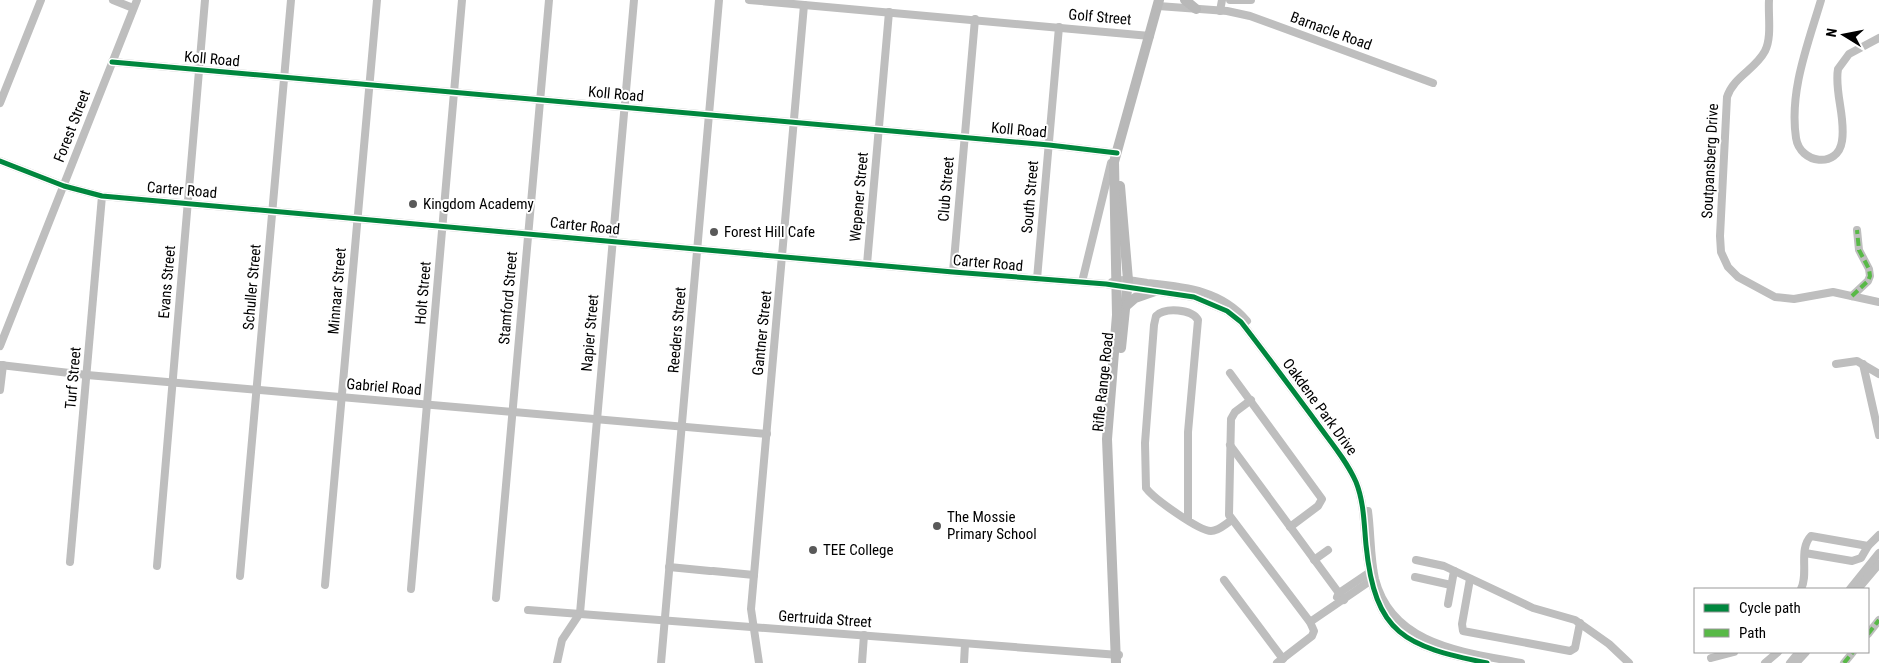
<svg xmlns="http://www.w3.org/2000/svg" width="1879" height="663" font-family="'Roboto Condensed',sans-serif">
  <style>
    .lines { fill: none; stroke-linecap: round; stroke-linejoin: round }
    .minor { stroke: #bebebe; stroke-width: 8 }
    .secondary { stroke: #b8b8b8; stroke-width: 10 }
    .quiet { stroke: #58b947; stroke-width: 4; stroke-dasharray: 8 4; stroke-linecap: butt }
    .cycleway-casing { stroke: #fff; stroke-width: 8 }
    .cycleway { stroke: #00873e; stroke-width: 5 }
    .poi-dot { fill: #595959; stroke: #fff; stroke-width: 2 }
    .labels { text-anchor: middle; stroke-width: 4; stroke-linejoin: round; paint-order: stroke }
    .street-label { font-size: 15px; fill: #000; stroke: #fff }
    .poi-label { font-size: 15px; fill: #000; stroke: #fff; text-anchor: start }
  </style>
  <rect width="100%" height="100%" fill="#fff"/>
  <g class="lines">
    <!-- minor -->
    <g class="minor">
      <polyline points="113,0 133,8"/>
      <polyline points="749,0 1150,36"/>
      <polyline points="1230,0 1251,0"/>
      <path d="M1769,0c-1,16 3,37 -4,51 -10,19 -31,25 -38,46l-7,139 1,16 7,15 10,10 37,20 19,2 39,-7 46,10"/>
      <path d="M1821,0c-13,44 -32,91 -25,138 4,26 42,31 46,3 4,-24 -8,-49 -4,-72l11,-15 30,-16"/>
      <polyline points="1158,6 1227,11 1250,16 1433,83"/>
      <polyline points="1220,11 1222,0"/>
      <polyline points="112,62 1049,145 1117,153"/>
      <polyline points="0,103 41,0"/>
      <path d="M0,161l64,25 38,10 851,76 153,12 88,13 33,14 14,11c25,32 49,65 73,97 14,20 32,40 42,63 8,20 8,42 10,63 9,90 39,101 121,118"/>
      <polyline points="867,264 889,12"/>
      <polyline points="953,272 975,19"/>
      <polyline points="1037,279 1059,27"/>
      <polyline points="1082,282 1111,163"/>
      <path d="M1112,282c11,-4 24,-1 35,1 38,4 74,7 100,38"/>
      <polyline points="1852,296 1868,281 1870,276 1869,269 1859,250 1857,230"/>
      <polyline points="0,346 137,0"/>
      <polyline points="1836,364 1857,361 1879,374"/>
      <polyline points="1863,364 1879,435"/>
      <polyline points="0,365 87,375 767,434"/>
      <polyline points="1230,373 1322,499 1318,506 1290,527"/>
      <polyline points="0,390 3,365"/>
      <polyline points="1251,400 1235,412 1231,419 1229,515 1310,622 1314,631 1312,636 1277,663"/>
      <polyline points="1230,445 1344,600"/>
      <path d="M1368,511c3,22 2,46 7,68 17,67 90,73 146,84"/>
      <path d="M1188,519v-87l10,-112c-6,-11 -33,-13 -42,-4l-2,9 -9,118 1,45c7,10 53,43 65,43 8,0 14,-7 21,-11"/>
      <polyline points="1805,553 1852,561 1861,558 1868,546"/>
      <polyline points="1314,560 1328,550"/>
      <polyline points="1416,560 1444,566 1533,608 1575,620 1609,644 1629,663"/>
      <polyline points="70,562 102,196"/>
      <polyline points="157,566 205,0"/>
      <polyline points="669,567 710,571"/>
      <polyline points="713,571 754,575"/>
      <polyline points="240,576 291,0"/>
      <polyline points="1415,577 1451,585"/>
      <polyline points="1470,579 1462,624 1463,631 1570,651 1575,648 1580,623"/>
      <polyline points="1224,580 1283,659"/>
      <polyline points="325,585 377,0"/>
      <polyline points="411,589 462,0"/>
      <path d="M1801,589c8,-15 -3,-40 10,-53l57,10 11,-11"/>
      <polyline points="1850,589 1879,553"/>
      <polyline points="1858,589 1879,564"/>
      <polyline points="1337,597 1339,593 1373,570"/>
      <polyline points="496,598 549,0"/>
      <polyline points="1448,604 1454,571"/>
      <polyline points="528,610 1119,655"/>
      <polyline points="1310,622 1373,579"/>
      <polyline points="1868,634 1879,620"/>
      <polyline points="1711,658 1734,652"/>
      <polyline points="557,663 562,640 580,613 634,0"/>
      <polyline points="661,663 719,0"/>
      <polyline points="759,663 751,609 804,5"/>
      <polyline points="862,663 864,635"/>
      <polyline points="964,663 965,644"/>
      <polyline points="1765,663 1778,652"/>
      <polyline points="1790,663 1799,652"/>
      <polyline points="1796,663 1806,652"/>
      <polyline points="1844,663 1853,652"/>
    </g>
    <!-- secondary -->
    <g class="secondary">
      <polyline points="1185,0 1196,9"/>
      <polyline points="1120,186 1128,280 1121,348"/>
      <polyline points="1127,305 1135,298 1155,291"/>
      <polyline points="1116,663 1107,439 1117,315 1114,162 1159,0"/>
    </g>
    <!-- quiet -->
    <g class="quiet">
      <polyline points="1852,296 1868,281 1870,276 1869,269 1859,250 1857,230"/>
      <polyline points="1868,634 1879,620"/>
      <polyline points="1844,663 1853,652"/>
    </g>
    <defs>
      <g id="cycleway">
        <polyline points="112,62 1049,145 1117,153"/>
        <path d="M0,161l64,25 38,10 851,76 153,12 88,13 33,14 14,11c25,32 49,65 73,97 14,20 32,40 42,63 8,20 8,42 10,63 9,90 39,101 121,118"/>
      </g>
    </defs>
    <!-- cycleway casing -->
    <use href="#cycleway" class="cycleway-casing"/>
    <!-- cycleway -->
    <use href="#cycleway" class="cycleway"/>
  </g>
  <!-- markers -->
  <g class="poi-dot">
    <circle cx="413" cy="204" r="5"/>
    <circle cx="714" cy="232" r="5"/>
    <circle cx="937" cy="526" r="5"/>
    <circle cx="813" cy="550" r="5"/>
  </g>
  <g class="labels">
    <!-- street labels -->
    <g class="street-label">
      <text transform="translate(1100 17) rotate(5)" y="5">Golf Street</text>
      <text transform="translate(1331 31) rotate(20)" y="5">Barnacle Road</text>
      <text transform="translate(212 59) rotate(5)" y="5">Koll Road</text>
      <text transform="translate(616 94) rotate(5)" y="5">Koll Road</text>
      <text transform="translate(72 126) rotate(-69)" y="5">Forest Street</text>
      <text transform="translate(1019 130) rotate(5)" y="5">Koll Road</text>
      <text transform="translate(1710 161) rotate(-87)" y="5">Soutpansberg Drive</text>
      <text transform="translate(946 189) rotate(-85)" y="5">Club Street</text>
      <text transform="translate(182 190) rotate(5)" y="5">Carter Road</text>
      <text transform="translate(859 197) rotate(-85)" y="5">Wepener Street</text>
      <text transform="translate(1030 197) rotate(-85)" y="5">South Street</text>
      <text transform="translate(585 226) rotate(6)" y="5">Carter Road</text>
      <text transform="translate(988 263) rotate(5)" y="5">Carter Road</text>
      <text transform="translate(167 282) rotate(-85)" y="5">Evans Street</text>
      <text transform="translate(252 287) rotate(-85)" y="5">Schuller Street</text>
      <text transform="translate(337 291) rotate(-85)" y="5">Minnaar Street</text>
      <text transform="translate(423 293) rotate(-85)" y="5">Holt Street</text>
      <text transform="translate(508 298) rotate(-85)" y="5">Stamford Street</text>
      <text transform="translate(677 330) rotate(-85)" y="5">Reeders Street</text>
      <text transform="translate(590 333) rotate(-85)" y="5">Napier Street</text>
      <text transform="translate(762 333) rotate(-84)" y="5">Gantner Street</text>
      <text transform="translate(73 378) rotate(-85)" y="5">Turf Street</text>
      <text transform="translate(1103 382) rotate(-84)" y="5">Rifle Range Road</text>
      <text transform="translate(384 387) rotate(5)" y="5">Gabriel Road</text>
      <text transform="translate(1320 407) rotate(54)" y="5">Oakdene Park Drive</text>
      <text transform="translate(825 619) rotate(4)" y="5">Gertruida Street</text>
    </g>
    <!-- poi labels -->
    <g class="poi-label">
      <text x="423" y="209">Kingdom Academy</text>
      <text x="724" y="237">Forest Hill Cafe</text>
      <text x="947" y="522">The Mossie<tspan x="947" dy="17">Primary School</tspan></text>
      <text x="823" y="555">TEE College</text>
    </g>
  </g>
  <!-- legend -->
  <rect x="1694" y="588" width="175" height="65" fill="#ffffff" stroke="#999999"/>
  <rect x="1704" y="604" width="25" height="8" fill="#00873e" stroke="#999999"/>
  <text x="1739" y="613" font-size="15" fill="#000000">Cycle path</text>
  <rect x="1704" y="629" width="25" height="8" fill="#58b947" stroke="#999999"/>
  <text x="1739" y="638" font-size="15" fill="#000000">Path</text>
  <!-- north arrow -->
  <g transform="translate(1844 35) rotate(280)" stroke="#ffffff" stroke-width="4" paint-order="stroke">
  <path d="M0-4L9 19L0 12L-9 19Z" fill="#000000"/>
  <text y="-8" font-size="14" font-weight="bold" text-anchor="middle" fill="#000000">N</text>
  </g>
</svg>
